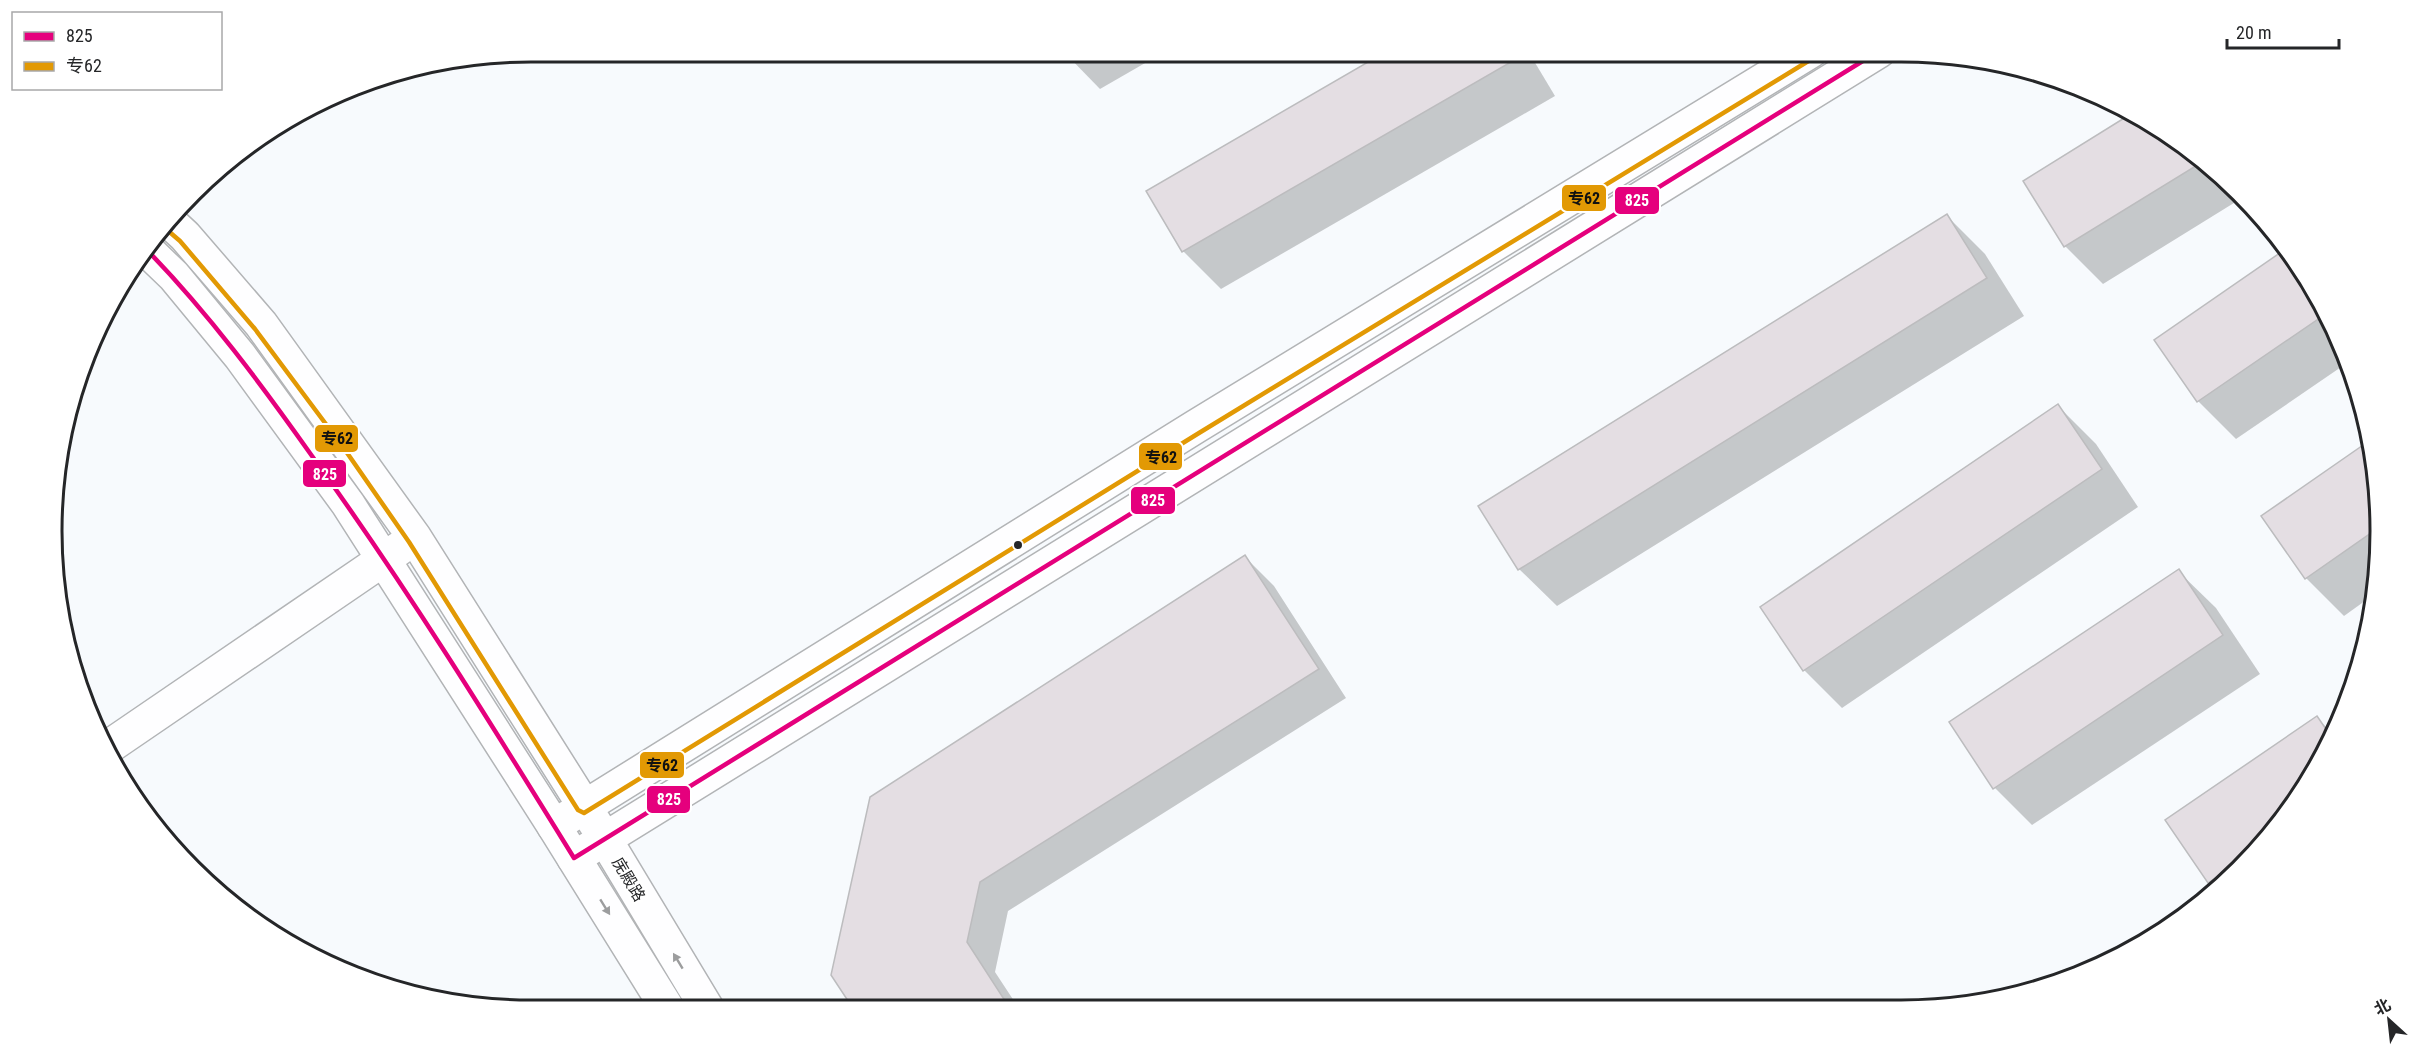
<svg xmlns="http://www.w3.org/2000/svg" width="2431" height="1062" font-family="'Roboto Condensed','Noto Sans SC',sans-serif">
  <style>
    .shadow { fill: #0003 }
    .building { fill: #e4dee3; stroke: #bcbcbe; stroke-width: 1.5 }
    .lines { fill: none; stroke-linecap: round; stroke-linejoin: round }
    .minor-casing { stroke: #b2b4b6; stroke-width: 36 }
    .minor { stroke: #fefeff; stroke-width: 33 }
    .bus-1-casing { stroke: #fff; stroke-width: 9 }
    .bus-2-casing { stroke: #fff; stroke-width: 9 }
    .bus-1 { stroke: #e5007d; stroke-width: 4.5 }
    .bus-2 { stroke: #e29904; stroke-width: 4.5 }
    .oneway { fill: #9c9d9e }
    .bus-dot { fill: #252628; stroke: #fff; stroke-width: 2 }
    .labels { text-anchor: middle; stroke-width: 6; stroke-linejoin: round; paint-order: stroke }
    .street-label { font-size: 16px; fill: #252628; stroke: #fff }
    .rim { fill: none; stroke: #252628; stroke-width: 3 }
    .line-badge { stroke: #fff; stroke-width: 2 }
    .badge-label { font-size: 16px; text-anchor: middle; font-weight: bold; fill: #fff }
    .pale-badge-label { font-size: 16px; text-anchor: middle; font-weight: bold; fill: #111 }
  </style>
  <rect width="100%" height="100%" fill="#f7fafd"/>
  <!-- shadow -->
  <g class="shadow">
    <polygon points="1063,51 1166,51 1100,89"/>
    <polygon points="1390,51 1528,51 1555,96 1221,289 1183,251"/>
    <polygon points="2135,113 2217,170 2242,198 2103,284 2065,246 2025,181"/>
    <polygon points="1947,216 1985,254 2024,316 1557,606 1519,569"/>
    <polygon points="2288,250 2331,319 2347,363 2236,439 2198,401 2156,340"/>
    <polygon points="2058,406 2096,444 2138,507 1842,708 1804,670 1762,607"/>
    <polygon points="2370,443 2379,500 2376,593 2344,616 2306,578 2263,517"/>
    <polygon points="1245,557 1274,586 1346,698 1008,911 995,972 1020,1010 855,1010 833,974"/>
    <polygon points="2178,571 2216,608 2260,674 2032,825 1995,788"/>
    <polygon points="2317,718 2331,732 2299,798 2218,890 2209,882"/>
  </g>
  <!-- building -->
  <g class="building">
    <polygon points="1387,51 1514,51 1518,58 1182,252 1146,191"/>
    <polygon points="2134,112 2204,161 2064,247 2023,181"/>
    <polygon points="1947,214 1987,278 1518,570 1478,506"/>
    <polygon points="2287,248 2327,313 2197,402 2154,340"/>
    <polygon points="2058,404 2102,469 1803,671 1760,607"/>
    <polygon points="2369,441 2379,500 2378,528 2305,579 2261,516"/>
    <polygon points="1245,555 1319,669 980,882 967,942 1011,1010 854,1010 831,975 870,797"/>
    <polygon points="2179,569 2223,635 1993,789 1949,722"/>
    <polygon points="2317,716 2330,735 2299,798 2249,854 2208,883 2165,820"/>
  </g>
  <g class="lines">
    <defs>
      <g id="minor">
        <polyline points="171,223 185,236 261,324 415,538 605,839 708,1010"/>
        <polyline points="148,251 174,276 240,356 348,504 554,826 669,1011"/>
        <polyline points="107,748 400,548"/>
        <polyline points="554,826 1195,427 1811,51"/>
        <polyline points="574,858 1879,51"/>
      </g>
    </defs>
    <!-- minor casing -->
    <use href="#minor" class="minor-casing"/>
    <!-- minor -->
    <use href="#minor" class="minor"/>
    <defs>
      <path id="bus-1" d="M148,251c61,63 113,133 164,205 94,130 178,266 262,402l1305,-807"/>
      <polyline id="bus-2" points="166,229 180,241 255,329 343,447 409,542 578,810 584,813 1199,433 1815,57"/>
    </defs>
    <!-- bus-1 casing -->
    <use href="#bus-1" class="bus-1-casing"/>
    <!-- bus-2 casing -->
    <use href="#bus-2" class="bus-2-casing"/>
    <!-- bus-1 -->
    <use href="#bus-1" class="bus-1"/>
    <!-- bus-2 -->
    <use href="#bus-2" class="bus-2"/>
  </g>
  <!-- one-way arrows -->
  <defs><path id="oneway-solid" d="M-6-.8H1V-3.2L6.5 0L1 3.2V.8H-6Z" transform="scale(1.5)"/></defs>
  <g class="oneway">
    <use href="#oneway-solid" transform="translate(605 907) rotate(58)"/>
    <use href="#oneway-solid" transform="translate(678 961) rotate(-121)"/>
  </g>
  <!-- markers -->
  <circle class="bus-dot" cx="1018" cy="545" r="5"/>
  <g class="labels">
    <!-- street labels -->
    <g class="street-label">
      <text transform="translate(629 879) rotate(59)" y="6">庑殿路</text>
    </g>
  </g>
  <!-- crop -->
  <path d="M0 0H2431V1062H0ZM531 62H1901A469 469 0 0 1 2370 531V531A469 469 0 0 1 1901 1000H531A469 469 0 0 1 62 531V531A469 469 0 0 1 531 62Z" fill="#fff" fill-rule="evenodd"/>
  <path class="rim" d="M531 62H1901A469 469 0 0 1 2370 531V531A469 469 0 0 1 1901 1000H531A469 469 0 0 1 62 531V531A469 469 0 0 1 531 62Z"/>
  <g class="line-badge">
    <rect x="1561" y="184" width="46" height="28" rx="6" fill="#e29904"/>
    <rect x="1614" y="186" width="46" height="29" rx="6" fill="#e5007d"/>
    <rect x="314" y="424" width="45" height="29" rx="6" fill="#e29904"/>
    <rect x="1138" y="442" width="45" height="29" rx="6" fill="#e29904"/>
    <rect x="302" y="459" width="45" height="29" rx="6" fill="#e5007d"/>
    <rect x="1130" y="486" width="46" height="29" rx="6" fill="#e5007d"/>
    <rect x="639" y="751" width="46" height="28" rx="6" fill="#e29904"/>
    <rect x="646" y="785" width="45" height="29" rx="6" fill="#e5007d"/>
  </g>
  <g class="badge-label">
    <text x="1637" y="206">825</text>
    <text x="325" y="480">825</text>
    <text x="1153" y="506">825</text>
    <text x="669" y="805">825</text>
  </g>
  <g class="pale-badge-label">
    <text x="1584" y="204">专62</text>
    <text x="337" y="444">专62</text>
    <text x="1161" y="463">专62</text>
    <text x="662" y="771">专62</text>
  </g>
  <!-- legend -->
  <rect x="12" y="12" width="210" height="78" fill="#ffffff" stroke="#a8a8a9" stroke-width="1.5"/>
  <rect x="24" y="32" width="30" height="9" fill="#e5007d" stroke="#a8a8a9" stroke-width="1.5"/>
  <text x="66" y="42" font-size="18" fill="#252628">825</text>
  <rect x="24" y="62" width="30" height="9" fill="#e29904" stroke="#a8a8a9" stroke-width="1.5"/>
  <text x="66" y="72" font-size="18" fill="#252628">专62</text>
  <!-- north arrow -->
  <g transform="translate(2389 1020) rotate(333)" stroke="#ffffff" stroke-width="4.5" paint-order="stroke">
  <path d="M0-4.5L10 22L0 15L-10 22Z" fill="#252628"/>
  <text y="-9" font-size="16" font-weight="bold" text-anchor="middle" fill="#252628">北</text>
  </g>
  <!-- scale -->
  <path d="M2227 39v9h112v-9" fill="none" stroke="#252628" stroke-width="3"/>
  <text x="2236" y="39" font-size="18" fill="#252628" stroke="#ffffff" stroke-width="4.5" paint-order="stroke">20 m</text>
</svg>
